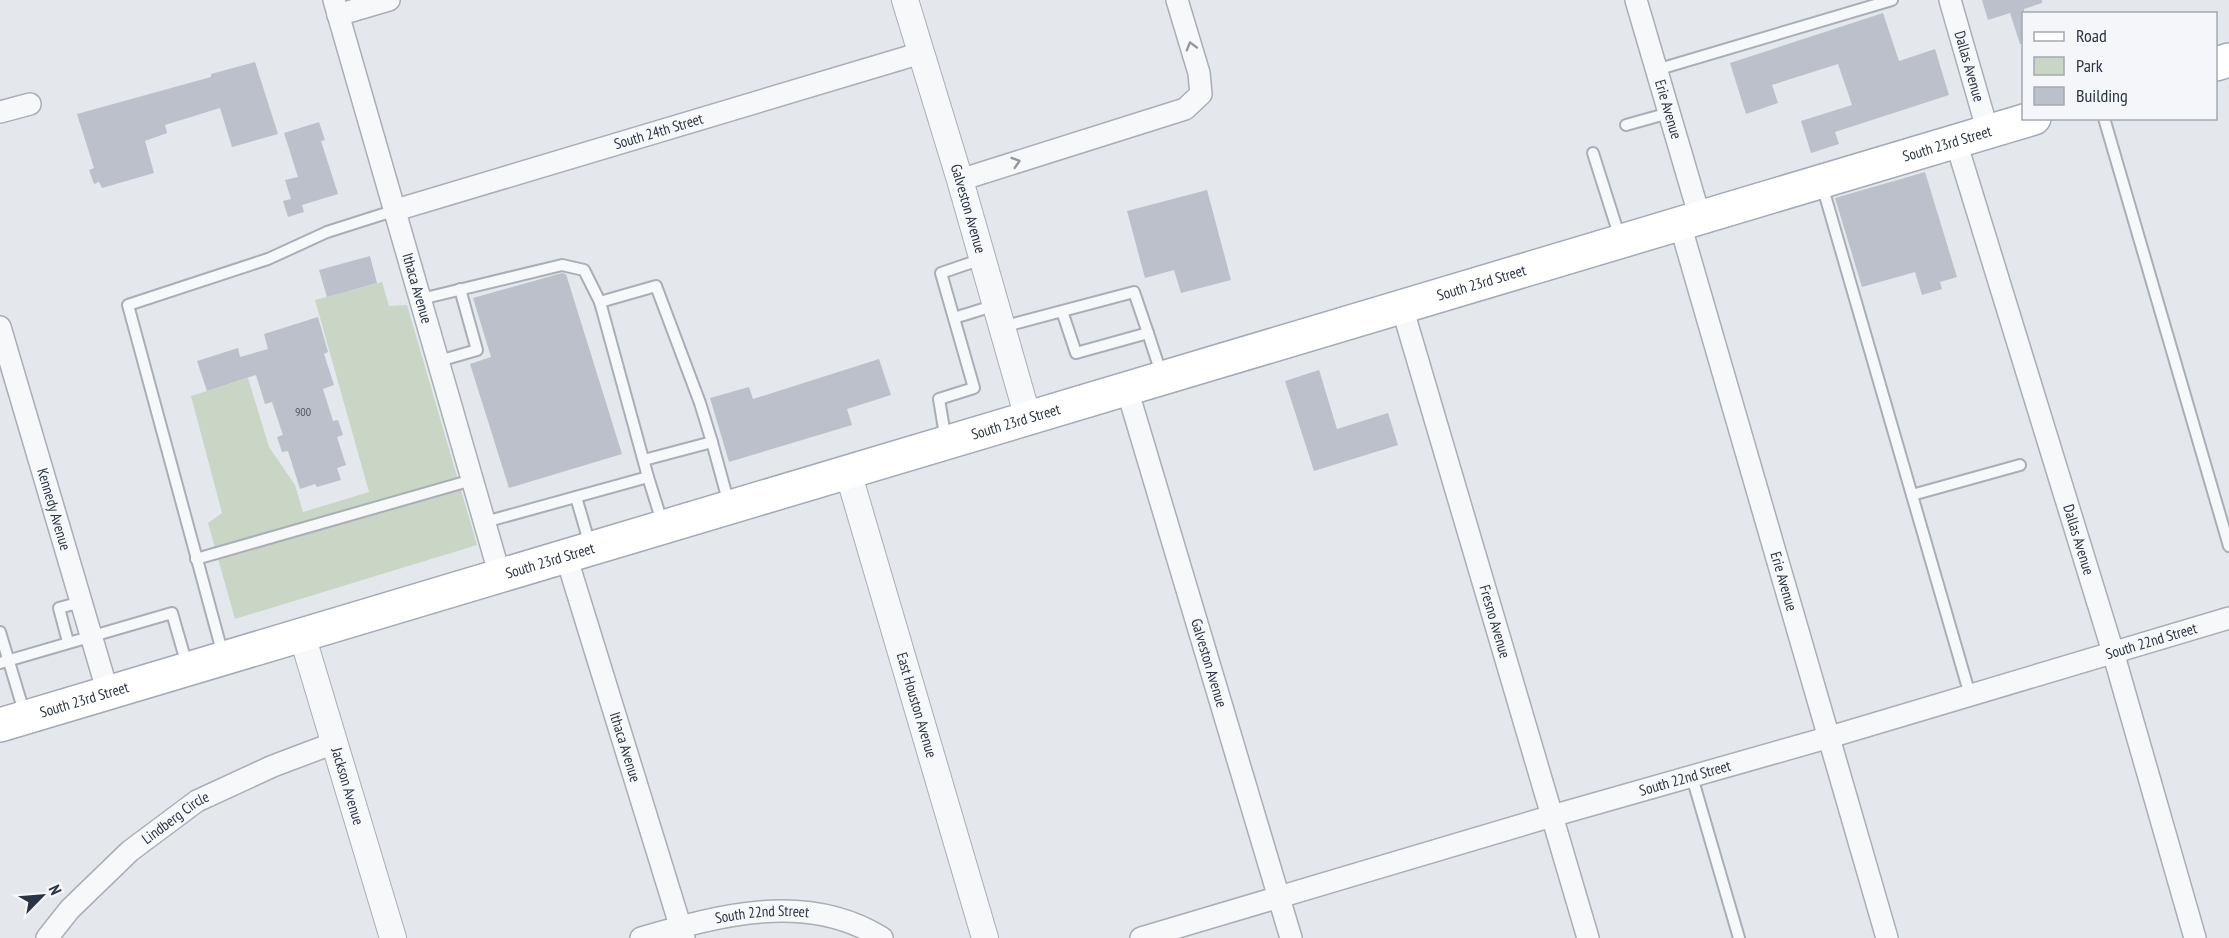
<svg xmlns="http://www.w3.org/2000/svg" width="2229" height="938" font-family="'PT Sans Narrow',sans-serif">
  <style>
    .green { fill: #c9d6c5 }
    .building { fill: #bbc0ca }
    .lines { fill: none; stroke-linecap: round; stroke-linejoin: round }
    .service-casing { stroke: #a9aeb7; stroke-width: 14 }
    .minor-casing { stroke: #a9aeb7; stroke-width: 24 }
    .tertiary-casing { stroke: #a9aeb7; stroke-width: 28 }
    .primary-casing { stroke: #a3abb8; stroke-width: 36 }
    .service { stroke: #f7f8fa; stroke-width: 10 }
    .minor { stroke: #f7f8fa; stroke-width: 21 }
    .tertiary { stroke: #f7f8fa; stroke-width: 26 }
    .primary { stroke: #fff; stroke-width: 33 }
    .oneway { stroke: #9196a0 }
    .labels { text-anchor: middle; stroke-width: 6; stroke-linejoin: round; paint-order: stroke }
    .number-label { font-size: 12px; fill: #4f5766 }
    .street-label { font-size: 15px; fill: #2b3445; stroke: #f4f6f9 }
  </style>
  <rect width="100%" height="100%" fill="#e4e7ec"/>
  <!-- green -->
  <polygon class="green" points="382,282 389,306 407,305 477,545 235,619 208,523 222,513 191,396 248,378 269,447 295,485 303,512 369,492 315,300"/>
  <!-- building -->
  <g class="building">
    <polygon points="1982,0 2042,0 2042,3 2024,9 2024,44 2020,44 2010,13 1988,20"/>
    <polygon points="1883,13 1899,61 1935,49 1949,95 1835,132 1839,144 1811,153 1801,121 1852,105 1838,64 1772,85 1778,103 1746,114 1730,63"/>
    <polygon points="255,62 278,134 232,147 220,108 165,125 167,133 145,141 154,173 102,188 99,182 94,184 89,170 94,168 77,114 211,77 211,74"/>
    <polygon points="319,122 325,140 321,141 338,194 302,205 304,212 288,217 283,201 291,199 285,180 298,177 284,133"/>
    <polygon points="1925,172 1957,277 1940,282 1942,289 1922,295 1915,272 1862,287 1835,198"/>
    <polygon points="1207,190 1231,280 1181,293 1174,270 1145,278 1127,211"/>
    <polygon points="370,256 377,283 327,297 319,270"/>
    <polygon points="562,273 566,274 622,454 509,488 470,364 491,357 473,298"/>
    <polygon points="318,317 328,352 324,354 334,385 323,389 333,421 338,420 343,435 337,437 346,465 337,468 341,480 317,487 315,484 300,489 288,451 282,452 277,437 283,435 272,402 265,404 256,375 207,391 197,361 238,348 240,357 268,349 264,334"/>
    <polygon points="879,359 891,395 847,409 852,425 729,462 710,398 749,387 753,399"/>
    <polygon points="1319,370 1337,429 1388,413 1398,445 1314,471 1285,381"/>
  </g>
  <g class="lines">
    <defs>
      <g id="service">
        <polyline points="1656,70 1892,0"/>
        <polyline points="2104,118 2229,546"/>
        <polyline points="1626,125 1669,113"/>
        <polyline points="1593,153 1620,238"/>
        <polyline points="1822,185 1970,695"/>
        <polyline points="421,299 562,265 584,270 600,302"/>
        <polyline points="954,318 996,305"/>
        <polyline points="1002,327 1134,292 1148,333 1076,353 1062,311"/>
        <polyline points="1148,333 1162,376"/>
        <polyline points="439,361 477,350 460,289"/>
        <polyline points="946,441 939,399 974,388 941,273 982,259"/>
        <polyline points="644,460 712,442 729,504"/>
        <polyline points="648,477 663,525"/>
        <polyline points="1912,495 2020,465"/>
        <polyline points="576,497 590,545"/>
        <polyline points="485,522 648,477 600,302 656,286 700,403 712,442"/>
        <polyline points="196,559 472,480"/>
        <polyline points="0,632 25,715"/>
        <polyline points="68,642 59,608 81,602"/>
        <polyline points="223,655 128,305 268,259 327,232 396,210"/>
        <polyline points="0,663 172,613 187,665"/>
        <polyline points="1692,777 1739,938"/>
      </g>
      <g id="minor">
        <path id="s1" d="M334,0l166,576"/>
        <path id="s2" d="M1636,0l64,218"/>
        <path id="s3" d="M1950,0l38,132"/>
        <polyline points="338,15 389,0"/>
        <polyline points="0,112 30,104"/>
        <path id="s4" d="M1956,142l157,510 82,286"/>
        <polyline points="960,180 1185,109 1201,94 1199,73 1177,0"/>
        <path id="s5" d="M396,210l525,-157"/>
        <path id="s6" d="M1680,224l207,714"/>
        <path id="s7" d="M1402,307l186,631"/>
        <path id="s8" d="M0,327l108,366"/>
        <path id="s9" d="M1127,389l164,549"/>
        <path id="s10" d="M566,556l118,382"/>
        <path id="s11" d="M47,938l23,-29 60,-58 67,-50 76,-35 61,-23"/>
        <path id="s12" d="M641,938c79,-23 166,-47 241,0"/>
        <path id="s13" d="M1141,938l411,-122 278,-79 399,-119"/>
      </g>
      <g id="tertiary">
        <path id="s14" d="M905,0l55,180 68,238"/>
        <path id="s15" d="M848,472l137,466"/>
        <path id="s16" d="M302,635l91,303"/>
      </g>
      <g id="primary">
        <polyline points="2216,64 2229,60"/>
        <path id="s17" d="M0,725l2034,-607"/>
      </g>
    </defs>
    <!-- service casing -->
    <use href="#service" class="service-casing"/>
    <!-- minor casing -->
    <use href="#minor" class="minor-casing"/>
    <!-- tertiary casing -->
    <use href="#tertiary" class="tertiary-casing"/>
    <!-- primary casing -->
    <use href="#primary" class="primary-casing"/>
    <!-- service -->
    <use href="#service" class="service"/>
    <!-- minor -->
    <use href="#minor" class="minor"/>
    <!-- tertiary -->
    <use href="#tertiary" class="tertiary"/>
    <!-- primary -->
    <use href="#primary" class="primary"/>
  </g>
  <!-- one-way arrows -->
  <defs><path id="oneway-chevron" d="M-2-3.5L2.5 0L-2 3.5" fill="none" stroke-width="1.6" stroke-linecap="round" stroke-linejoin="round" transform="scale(1.5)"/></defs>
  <g class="oneway">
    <use href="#oneway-chevron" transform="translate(1191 46) rotate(-106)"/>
    <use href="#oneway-chevron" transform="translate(1016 162) rotate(-18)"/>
  </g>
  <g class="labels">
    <!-- number labels -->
    <g class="number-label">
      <text x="303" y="416">900</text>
    </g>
    <!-- street labels -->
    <g class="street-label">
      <text dy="5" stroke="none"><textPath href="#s3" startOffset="69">Dallas Avenue</textPath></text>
      <text dy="5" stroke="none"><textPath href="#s2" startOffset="114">Erie Avenue</textPath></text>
      <text dy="5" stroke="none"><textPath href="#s5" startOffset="274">South 24th Street</textPath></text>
      <text dy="5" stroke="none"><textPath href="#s17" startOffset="2032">South 23rd Street</textPath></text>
      <text dy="5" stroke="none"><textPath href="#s14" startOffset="218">Galveston Avenue</textPath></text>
      <text dy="5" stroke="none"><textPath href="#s17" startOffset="1546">South 23rd Street</textPath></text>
      <text dy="5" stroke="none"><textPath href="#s1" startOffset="300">Ithaca Avenue</textPath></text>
      <text dy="5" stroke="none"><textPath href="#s17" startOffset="1060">South 23rd Street</textPath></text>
      <text dy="5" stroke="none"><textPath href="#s8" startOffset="190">Kennedy Avenue</textPath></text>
      <text dy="5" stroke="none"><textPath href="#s4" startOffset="416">Dallas Avenue</textPath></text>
      <text dy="5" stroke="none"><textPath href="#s17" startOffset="574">South 23rd Street</textPath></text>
      <text dy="5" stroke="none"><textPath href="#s6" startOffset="372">Erie Avenue</textPath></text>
      <text dy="5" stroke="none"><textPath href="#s7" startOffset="328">Fresno Avenue</textPath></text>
      <text dy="5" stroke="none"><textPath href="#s13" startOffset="1053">South 22nd Street</textPath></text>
      <text dy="5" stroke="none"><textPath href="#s9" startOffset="286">Galveston Avenue</textPath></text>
      <text dy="5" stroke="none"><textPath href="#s17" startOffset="88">South 23rd Street</textPath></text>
      <text dy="5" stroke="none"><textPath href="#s15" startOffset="243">East Houston Avenue</textPath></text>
      <text dy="5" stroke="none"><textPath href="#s10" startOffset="200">Ithaca Avenue</textPath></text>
      <text dy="5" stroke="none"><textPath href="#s13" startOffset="567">South 22nd Street</textPath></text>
      <text dy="5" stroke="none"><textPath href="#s16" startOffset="158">Jackson Avenue</textPath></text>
      <text dy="5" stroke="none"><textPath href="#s11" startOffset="177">Lindberg Circle</textPath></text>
      <text dy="5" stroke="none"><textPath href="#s12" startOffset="124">South 22nd Street</textPath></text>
    </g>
  </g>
  <!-- legend -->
  <rect x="2022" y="12" width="195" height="108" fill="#f4f6f9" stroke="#a4a8b1" stroke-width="1.5"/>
  <rect x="2034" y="32" width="30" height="9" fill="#ffffff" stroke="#a4a8b1" stroke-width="1.5"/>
  <text x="2076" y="42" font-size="18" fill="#2b3445">Road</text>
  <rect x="2034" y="57" width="30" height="18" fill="#c9d6c5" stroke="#a4a8b1" stroke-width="1.5"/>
  <text x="2076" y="72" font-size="18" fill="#2b3445">Park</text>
  <rect x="2034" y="87" width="30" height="18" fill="#bbc0ca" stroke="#a4a8b1" stroke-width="1.5"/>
  <text x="2076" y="102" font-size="18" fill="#2b3445">Building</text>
  <!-- north arrow -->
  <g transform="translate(42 896) rotate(65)" stroke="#f4f6f9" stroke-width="4.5" paint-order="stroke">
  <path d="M0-4.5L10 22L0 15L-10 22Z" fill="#2b3445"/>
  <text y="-9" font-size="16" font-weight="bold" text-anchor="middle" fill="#2b3445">N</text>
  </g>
</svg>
